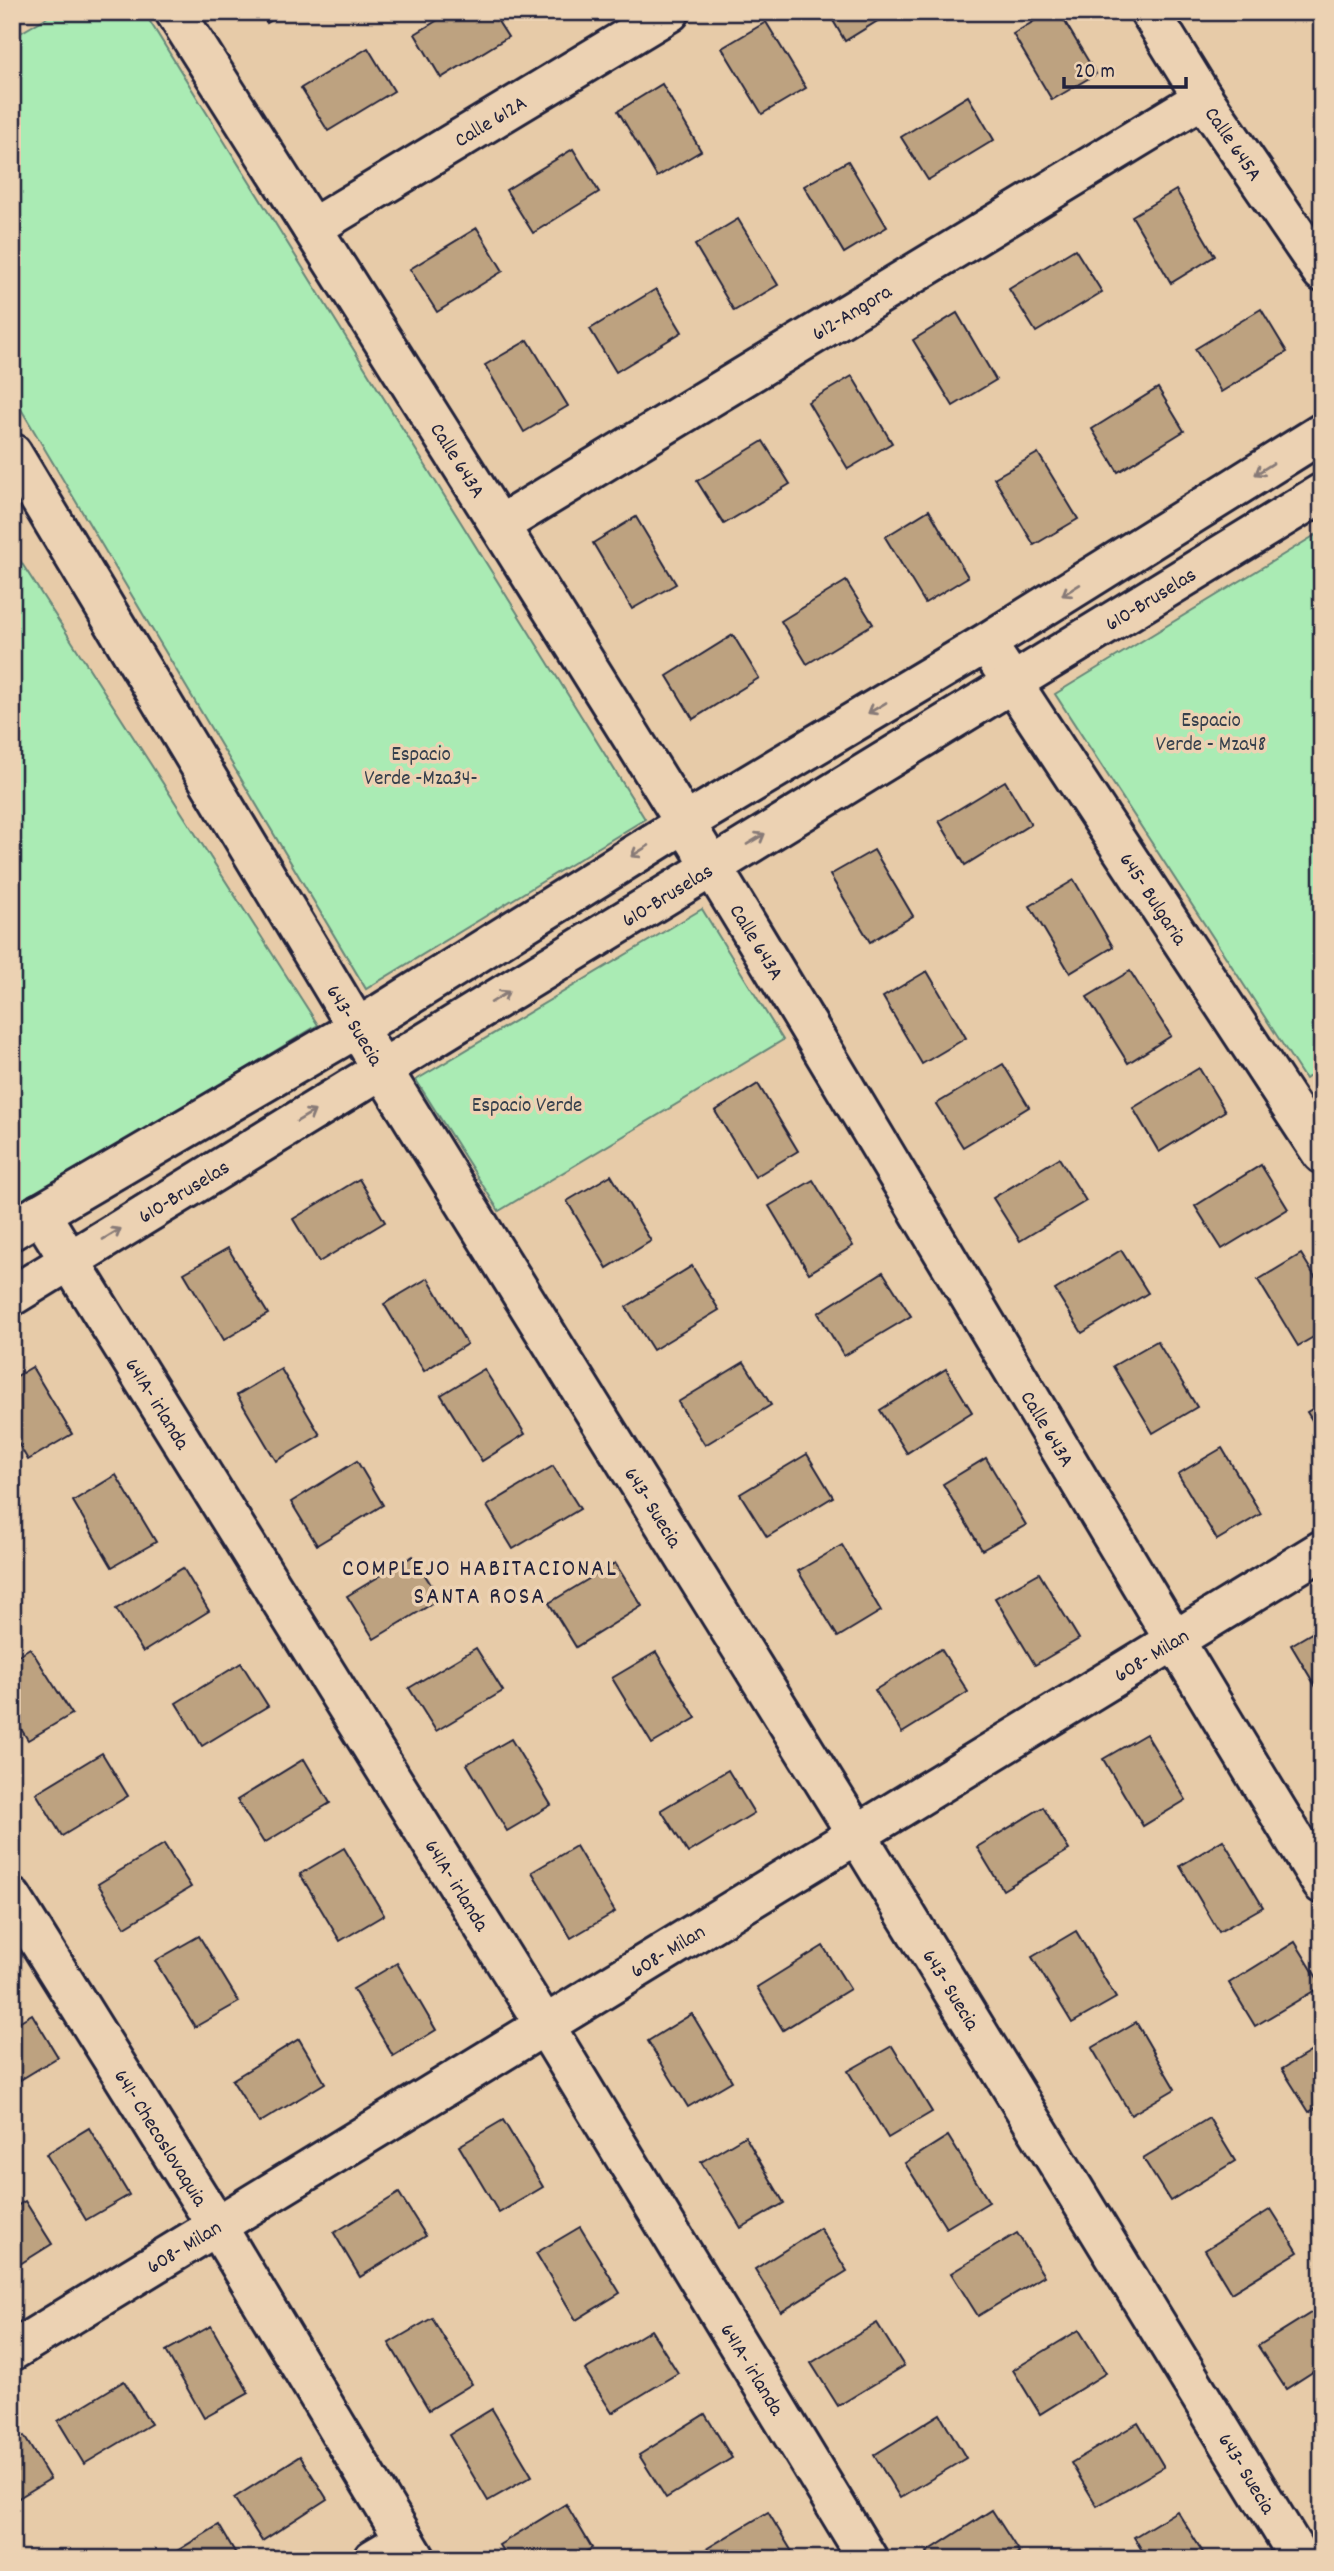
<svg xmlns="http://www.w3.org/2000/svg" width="1334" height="2571" font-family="Dekko,sans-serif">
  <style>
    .green { fill: #aaebb4; stroke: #668678; stroke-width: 2 }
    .building { fill: #bda280; stroke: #22223b; stroke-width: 2 }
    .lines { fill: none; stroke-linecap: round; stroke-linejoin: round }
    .minor-casing { stroke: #22223b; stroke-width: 44 }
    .minor { stroke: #ecd2b3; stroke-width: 38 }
    .oneway { stroke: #877a77 }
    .labels { text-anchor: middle; stroke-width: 7; stroke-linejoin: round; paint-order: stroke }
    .street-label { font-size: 21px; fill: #22223b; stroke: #ecd2b3 }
    .park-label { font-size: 21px; fill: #36404d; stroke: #ecd2b3 }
    .quarter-label { font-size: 24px; letter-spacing: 2px; fill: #22223b; stroke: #ecd2b3 }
  </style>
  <rect width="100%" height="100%" fill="#e7cba8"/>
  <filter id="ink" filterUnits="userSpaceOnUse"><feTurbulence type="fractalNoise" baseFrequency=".0143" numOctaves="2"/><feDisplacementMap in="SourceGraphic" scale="14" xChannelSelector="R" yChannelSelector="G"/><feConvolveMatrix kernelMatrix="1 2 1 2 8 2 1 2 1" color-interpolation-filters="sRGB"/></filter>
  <g filter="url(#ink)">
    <!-- green -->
    <g class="green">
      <polygon points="56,12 144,12 645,819 366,989 12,394 12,38"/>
      <polygon points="1322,531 1322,1069 1305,1079 1055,694"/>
      <polygon points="12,548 318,1025 12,1211"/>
      <polygon points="702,909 783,1040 499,1211 416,1080"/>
    </g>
    <!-- building -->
    <g class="building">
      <polygon points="261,12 285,12 267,23"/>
      <polygon points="451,12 492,12 508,37 441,78 415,34"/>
      <polygon points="828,12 892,12 845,41"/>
      <polygon points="1049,12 1059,12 1096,74 1052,100 1013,34"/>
      <polygon points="766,22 806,88 762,114 722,48"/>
      <polygon points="368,48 394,91 328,131 301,88"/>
      <polygon points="662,84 701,151 657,177 618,111"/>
      <polygon points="968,96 994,140 928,180 901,137"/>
      <polygon points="573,149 599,192 533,233 506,190"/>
      <polygon points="848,161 887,227 844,253 804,186"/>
      <polygon points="1176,190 1215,256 1171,283 1132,216"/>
      <polygon points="738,219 778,285 734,311 695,245"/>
      <polygon points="477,228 503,271 437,312 410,269"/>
      <polygon points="1075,249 1102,292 1036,332 1009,289"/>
      <polygon points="656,289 682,332 616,372 590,329"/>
      <polygon points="1261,309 1287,352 1221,392 1195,349"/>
      <polygon points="957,313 996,380 953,406 913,340"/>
      <polygon points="528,340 568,406 524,432 485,365"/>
      <polygon points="852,376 892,443 848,469 808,402"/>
      <polygon points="1158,388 1184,431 1118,472 1092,429"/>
      <polygon points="763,441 790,484 724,524 697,481"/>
      <polygon points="1038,453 1078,519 1034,545 994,478"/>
      <polygon points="929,510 968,577 925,603 885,537"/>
      <polygon points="636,517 676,584 632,609 593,543"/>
      <polygon points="846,581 873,624 807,664 781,621"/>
      <polygon points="733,635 759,678 693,719 667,676"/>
      <polygon points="1005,781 1031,824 965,865 939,821"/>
      <polygon points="874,850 913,916 870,942 830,875"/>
      <polygon points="1074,880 1113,947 1070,973 1030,906"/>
      <polygon points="927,971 966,1038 922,1064 883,997"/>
      <polygon points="1130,971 1171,1036 1128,1063 1087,997"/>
      <polygon points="1003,1064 1029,1107 963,1147 936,1104"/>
      <polygon points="1199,1068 1225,1111 1159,1152 1133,1108"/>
      <polygon points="758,1084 798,1151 755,1177 715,1111"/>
      <polygon points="1059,1158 1086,1201 1020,1241 993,1198"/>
      <polygon points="1261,1165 1288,1209 1222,1249 1195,1206"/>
      <polygon points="611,1175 651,1241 607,1268 567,1201"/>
      <polygon points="359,1179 385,1222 319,1262 293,1219"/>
      <polygon points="813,1180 853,1246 809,1273 769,1206"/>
      <polygon points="228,1248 268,1314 224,1340 184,1273"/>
      <polygon points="1121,1250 1148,1293 1082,1333 1055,1290"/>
      <polygon points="1301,1254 1322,1288 1322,1332 1298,1346 1258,1280"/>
      <polygon points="692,1266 719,1310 653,1350 626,1307"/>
      <polygon points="883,1272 911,1316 844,1356 818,1313"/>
      <polygon points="428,1278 467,1344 424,1371 384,1304"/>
      <polygon points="1157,1341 1197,1407 1153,1433 1113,1366"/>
      <polygon points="744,1362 771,1405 705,1445 678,1402"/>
      <polygon points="32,1367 72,1434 28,1460 12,1433 12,1379"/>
      <polygon points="281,1369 320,1435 276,1461 237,1395"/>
      <polygon points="484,1369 525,1434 482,1461 441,1395"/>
      <polygon points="946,1369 972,1412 907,1453 880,1410"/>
      <polygon points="1322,1403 1322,1436 1307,1412"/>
      <polygon points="1222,1448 1261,1514 1217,1540 1178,1474"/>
      <polygon points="807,1454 833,1497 767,1537 740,1494"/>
      <polygon points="986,1458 1026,1525 982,1550 943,1484"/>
      <polygon points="357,1461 383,1505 317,1545 291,1502"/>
      <polygon points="553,1466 580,1509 513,1549 487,1506"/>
      <polygon points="116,1475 156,1542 112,1567 73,1501"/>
      <polygon points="842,1545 881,1611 838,1637 798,1571"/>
      <polygon points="413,1556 440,1599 374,1639 347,1596"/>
      <polygon points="615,1563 642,1606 576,1647 549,1603"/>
      <polygon points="183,1568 209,1611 143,1652 116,1609"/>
      <polygon points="1039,1573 1079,1639 1035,1665 995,1598"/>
      <polygon points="1322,1627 1322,1697 1291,1645"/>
      <polygon points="30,1648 72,1714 28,1740 12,1715 12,1659"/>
      <polygon points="476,1648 503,1691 436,1731 409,1688"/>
      <polygon points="941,1649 968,1692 902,1733 875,1690"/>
      <polygon points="656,1652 696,1718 652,1744 612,1678"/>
      <polygon points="241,1663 268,1706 202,1746 176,1703"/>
      <polygon points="1146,1734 1186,1800 1143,1826 1103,1759"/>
      <polygon points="511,1739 551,1805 507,1831 467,1764"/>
      <polygon points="102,1753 128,1796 62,1836 36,1793"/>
      <polygon points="304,1759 330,1803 264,1843 237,1800"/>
      <polygon points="728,1770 754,1813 688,1853 661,1810"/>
      <polygon points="1043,1807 1069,1850 1003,1890 977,1847"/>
      <polygon points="1223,1840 1263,1907 1219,1932 1180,1866"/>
      <polygon points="164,1844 191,1887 125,1927 98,1884"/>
      <polygon points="576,1846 615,1912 571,1938 532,1872"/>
      <polygon points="344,1848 384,1915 340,1941 300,1874"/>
      <polygon points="1076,1931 1116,1998 1072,2023 1032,1957"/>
      <polygon points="199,1936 239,2002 195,2027 155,1961"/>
      <polygon points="1295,1942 1322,1986 1255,2026 1229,1983"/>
      <polygon points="823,1946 850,1989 783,2030 757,1987"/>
      <polygon points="397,1963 436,2030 393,2056 353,1989"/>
      <polygon points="32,2014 58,2057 12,2085 12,2026"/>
      <polygon points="692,2014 732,2081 688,2107 648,2041"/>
      <polygon points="1136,2022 1175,2089 1131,2115 1092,2048"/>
      <polygon points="299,2039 325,2083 259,2123 232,2080"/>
      <polygon points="1322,2045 1322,2104 1309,2112 1282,2069"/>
      <polygon points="892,2046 932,2112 888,2138 848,2071"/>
      <polygon points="1209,2118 1235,2161 1170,2201 1143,2158"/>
      <polygon points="503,2120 543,2187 499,2213 459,2146"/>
      <polygon points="89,2128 129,2195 86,2220 46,2154"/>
      <polygon points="745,2136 784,2203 741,2228 701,2162"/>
      <polygon points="948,2136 989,2202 946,2228 905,2163"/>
      <polygon points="399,2193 426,2236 360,2277 334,2233"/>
      <polygon points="25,2201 52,2244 12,2269 12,2209"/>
      <polygon points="1271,2209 1298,2252 1231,2293 1205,2250"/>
      <polygon points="580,2227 620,2293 576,2320 536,2253"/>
      <polygon points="820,2228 847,2271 781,2312 755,2269"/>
      <polygon points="1017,2233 1044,2276 978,2316 951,2273"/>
      <polygon points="1322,2306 1322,2366 1286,2389 1258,2346"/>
      <polygon points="432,2318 472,2384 429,2410 389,2343"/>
      <polygon points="877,2323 904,2366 838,2406 811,2363"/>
      <polygon points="211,2326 249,2393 204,2418 166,2351"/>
      <polygon points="651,2330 678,2373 612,2413 585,2370"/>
      <polygon points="1079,2330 1106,2373 1040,2414 1013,2370"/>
      <polygon points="124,2381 151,2424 84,2464 58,2421"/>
      <polygon points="492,2409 532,2476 488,2501 449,2435"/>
      <polygon points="705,2414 732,2458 666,2498 639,2455"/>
      <polygon points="940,2414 966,2458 900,2498 874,2455"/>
      <polygon points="1138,2423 1164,2467 1097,2506 1071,2463"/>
      <polygon points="24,2436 50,2479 12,2502 12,2443"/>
      <polygon points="300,2456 327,2499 262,2541 234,2498"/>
      <polygon points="566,2504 592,2548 574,2559 508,2559 499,2545"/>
      <polygon points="992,2510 1019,2552 1010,2559 932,2559 927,2552"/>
      <polygon points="1177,2511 1207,2559 1147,2559 1134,2537"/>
      <polygon points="768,2512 794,2555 787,2559 705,2559 701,2552"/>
      <polygon points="219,2525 239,2559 164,2559"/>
    </g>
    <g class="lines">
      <defs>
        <g id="minor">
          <path id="s1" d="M175,12c179,283 359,565 534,850 207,339 405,683 613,1022"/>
          <path id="s2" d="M1150,12l53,86 119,174"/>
          <path id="s3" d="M312,228l358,-216"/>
          <path id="s4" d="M12,453l370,616 474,764 444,726"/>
          <path id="s5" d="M500,525l703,-427"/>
          <path id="s6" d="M998,661l324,493"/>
          <path id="s7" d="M40,1213l504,811 324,535"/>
          <polyline points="12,1230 359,1027 685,823 986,643 1322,433"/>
          <path id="s8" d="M12,1296l1310,-803"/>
          <path id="s9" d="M12,1898l206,330 198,331"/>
          <path id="s10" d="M12,2351l1310,-801"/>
          <polyline points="373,2559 405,2540"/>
        </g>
      </defs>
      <!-- minor casing -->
      <use href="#minor" class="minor-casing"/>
      <!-- minor -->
      <use href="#minor" class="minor"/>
    </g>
    <!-- one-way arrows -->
    <defs><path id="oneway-shaft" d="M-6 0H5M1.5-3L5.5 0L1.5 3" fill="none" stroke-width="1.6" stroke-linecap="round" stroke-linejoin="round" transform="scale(1.75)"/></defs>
    <g class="oneway">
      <use href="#oneway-shaft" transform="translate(1264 469) rotate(148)"/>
      <use href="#oneway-shaft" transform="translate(1071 590) rotate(148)"/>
      <use href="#oneway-shaft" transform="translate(877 708) rotate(149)"/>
      <use href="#oneway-shaft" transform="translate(756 839) rotate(-31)"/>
      <use href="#oneway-shaft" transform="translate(640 851) rotate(148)"/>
      <use href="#oneway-shaft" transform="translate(500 997) rotate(-32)"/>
      <use href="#oneway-shaft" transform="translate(306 1116) rotate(-31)"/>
      <use href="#oneway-shaft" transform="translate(112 1234) rotate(-31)"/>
    </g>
  </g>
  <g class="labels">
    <!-- street labels -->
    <g class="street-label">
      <text dy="7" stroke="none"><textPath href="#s3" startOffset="208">Calle 612A</textPath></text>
      <text dy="7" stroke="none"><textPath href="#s2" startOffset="156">Calle 645A</textPath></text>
      <text dy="7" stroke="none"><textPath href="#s5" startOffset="411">612-Angora</textPath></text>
      <text dy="7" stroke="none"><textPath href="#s1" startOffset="530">Calle 643A</textPath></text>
      <text dy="7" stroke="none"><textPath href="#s8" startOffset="1335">610-Bruselas</textPath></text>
      <text dy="7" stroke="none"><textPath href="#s8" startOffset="768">610-Bruselas</textPath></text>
      <text dy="7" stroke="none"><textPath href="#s6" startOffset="284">645- Bulgaria</textPath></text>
      <text dy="7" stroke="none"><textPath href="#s1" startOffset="1097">Calle 643A</textPath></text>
      <text dy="7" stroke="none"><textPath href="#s4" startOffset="667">643- Suecia</textPath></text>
      <text dy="7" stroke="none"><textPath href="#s8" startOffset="201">610-Bruselas</textPath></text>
      <text dy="7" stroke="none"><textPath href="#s7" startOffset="224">641A- irlanda</textPath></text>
      <text dy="7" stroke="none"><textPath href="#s1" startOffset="1664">Calle 643A</textPath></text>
      <text dy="7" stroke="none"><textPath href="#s4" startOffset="1234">643- Suecia</textPath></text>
      <text dy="7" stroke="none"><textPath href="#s10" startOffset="1335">608- Milan</textPath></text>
      <text dy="7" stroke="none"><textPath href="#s7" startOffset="791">641A- irlanda</textPath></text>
      <text dy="7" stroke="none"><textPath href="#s10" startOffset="768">608- Milan</textPath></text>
      <text dy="7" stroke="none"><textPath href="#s4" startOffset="1801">643- Suecia</textPath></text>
      <text dy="7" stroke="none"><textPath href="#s9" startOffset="282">641- Checoslovaquia</textPath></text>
      <text dy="7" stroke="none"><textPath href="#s10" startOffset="201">608- Milan</textPath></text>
      <text dy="7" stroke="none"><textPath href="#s7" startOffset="1358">641A- irlanda</textPath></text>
      <text dy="7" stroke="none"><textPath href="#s4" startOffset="2368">643- Suecia</textPath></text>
    </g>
    <!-- park labels -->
    <g class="park-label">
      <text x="1211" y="726">Espacio<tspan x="1211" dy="24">Verde - Mza48</tspan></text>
      <text x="421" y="760">Espacio<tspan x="421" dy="24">Verde -Mza34-</tspan></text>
      <text x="527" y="1111">Espacio Verde</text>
    </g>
    <!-- quarter labels -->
    <g class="quarter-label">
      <text x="480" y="1575">COMPLEJO HABITACIONAL<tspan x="480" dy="28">SANTA ROSA</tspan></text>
    </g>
  </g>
  <!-- margin -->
  <rect width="1334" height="2571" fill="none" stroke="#ecd2b3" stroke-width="42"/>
  <rect x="21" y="21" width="1292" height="2529" fill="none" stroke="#22223b" stroke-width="2.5" filter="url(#ink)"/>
  <!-- scale -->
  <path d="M1064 77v10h122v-10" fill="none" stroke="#22223b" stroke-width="3.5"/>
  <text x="1075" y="77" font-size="21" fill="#22223b" stroke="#ecd2b3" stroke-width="5" paint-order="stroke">20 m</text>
</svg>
